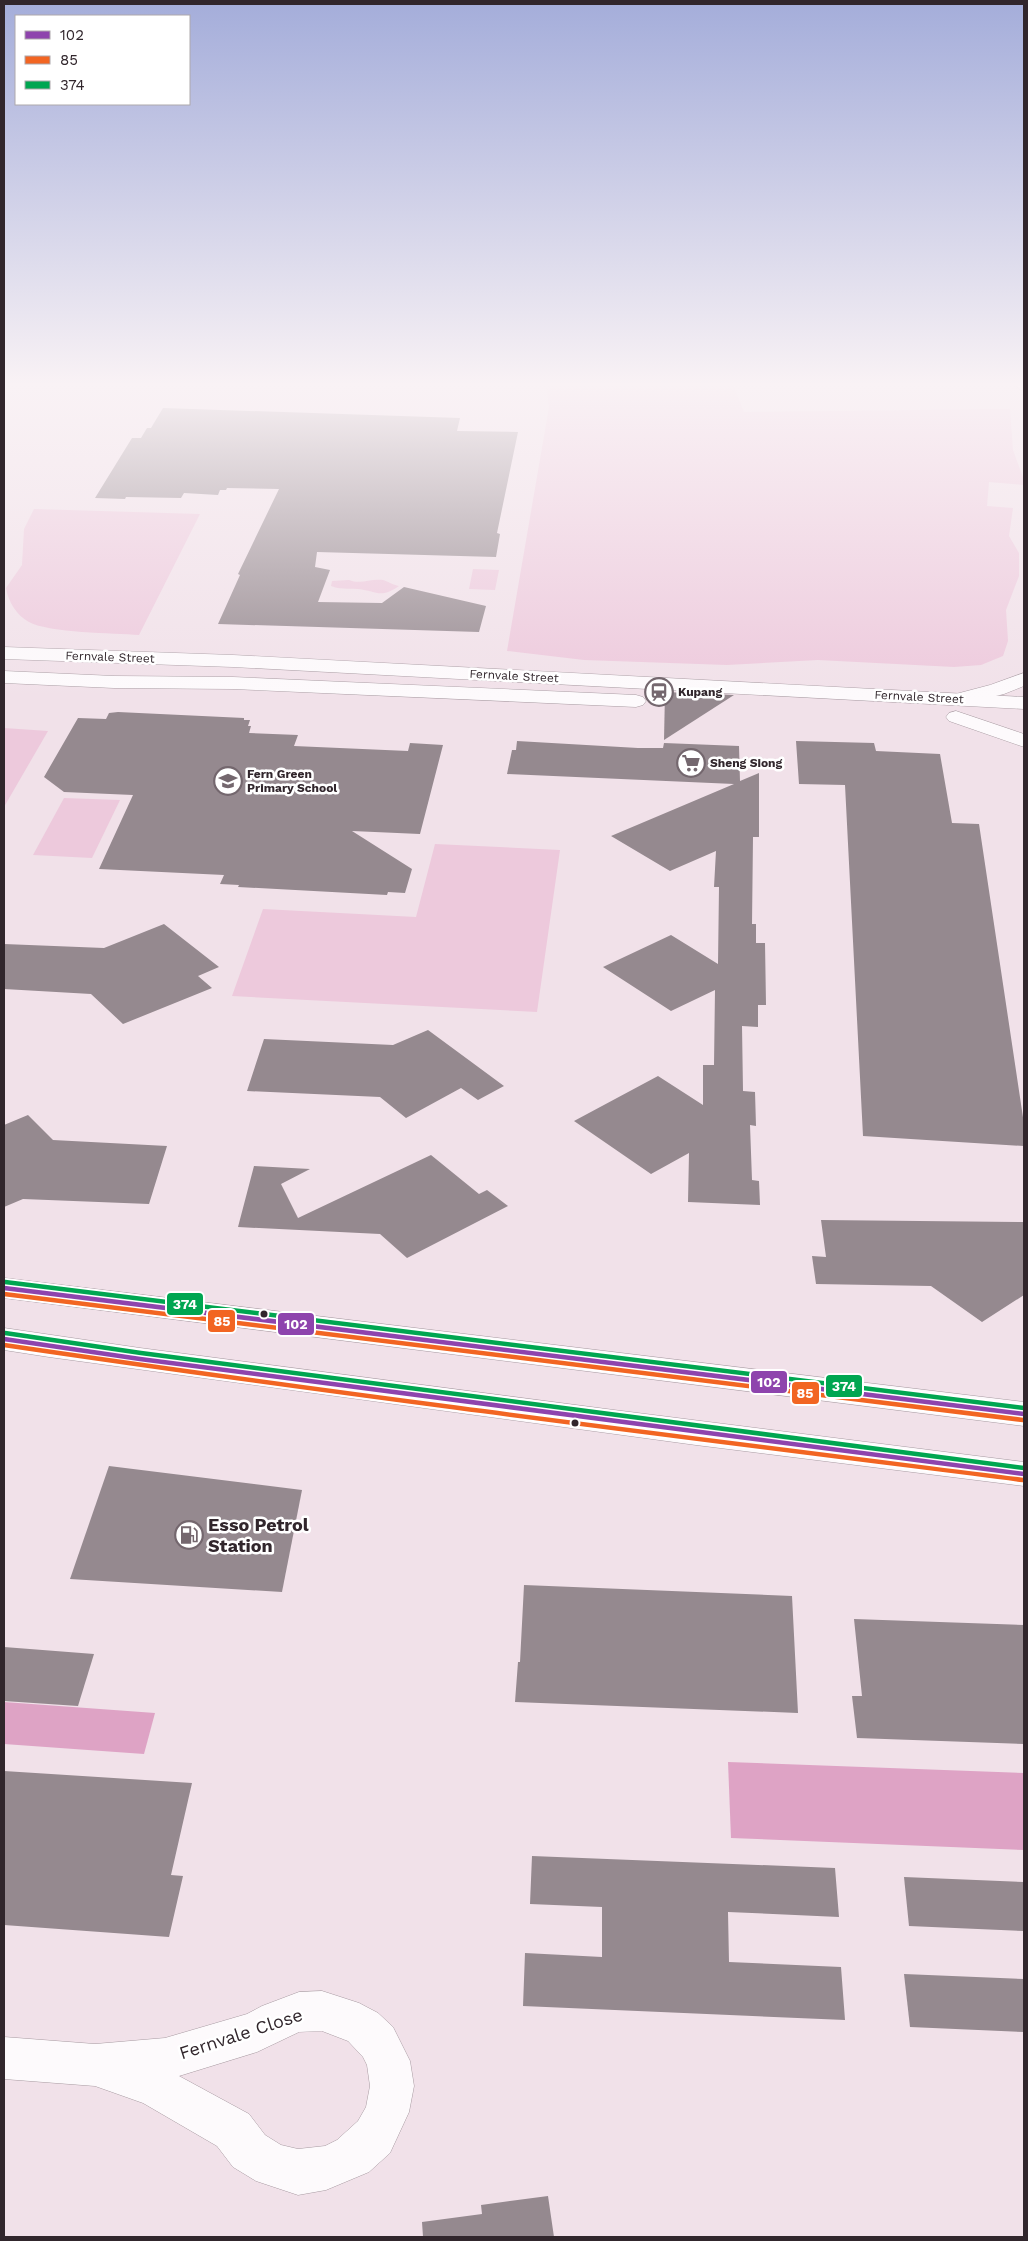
<svg xmlns="http://www.w3.org/2000/svg" width="1028" height="2241" font-family="'Work Sans',sans-serif">
  <style>
    .green { fill: #edc9dc }
    .water { fill: #dea3c5 }
    .building { fill: #95898f }
    .lines { fill: none; stroke-linecap: round; stroke-linejoin: round }
    .minor-casing { stroke: #a89ba2; stroke-width: 1 }
    .tertiary-casing { stroke: #a89ba2; stroke-width: 1 }
    .secondary-casing { stroke: #a89ba2; stroke-width: 1 }
    .motorway-casing { stroke: #a89ba2; stroke-width: 1 }
    .minor { fill: #fdfafc; fill-rule: evenodd }
    .tertiary { fill: #fdfafc; fill-rule: evenodd }
    .secondary { fill: #fdfafc; fill-rule: evenodd }
    .motorway { fill: #fdfafc; fill-rule: evenodd }
    .bus-1-casing { stroke: #fff; stroke-width: 8 }
    .bus-2-casing { stroke: #fff; stroke-width: 8 }
    .bus-3-casing { stroke: #fff; stroke-width: 8 }
    .bus-1 { stroke: #8e44ad; stroke-width: 4.5 }
    .bus-2 { stroke: #f26522; stroke-width: 4.5 }
    .bus-3 { stroke: #00a651; stroke-width: 4.5 }
    .bus-dot { fill: #31262c; stroke: #fff; stroke-width: 2 }
    .labels { text-anchor: middle; stroke-width: 5; stroke-linejoin: round; paint-order: stroke }
    .far-street-label { font-size: 12px; fill: #31262c; stroke: #fff }
    .far-poi-label { font-size: 12px; font-weight: bold; fill: #31262c; stroke: #fff; text-anchor: start }
    .near-poi-label { font-size: 18px; font-weight: bold; fill: #31262c; stroke: #fff; text-anchor: start }
    .near-street-label { font-size: 18px; fill: #31262c; stroke: #fff }
    .line-badge { stroke: #fff; stroke-width: 2 }
    .badge-label { font-size: 14px; text-anchor: middle; font-weight: bold; fill: #fff }
  </style>
  <rect width="100%" height="100%" fill="#f1e1e9"/>
  <!-- green -->
  <g class="green">
    <polygon points="546,385 733,385 744,412 1010,409 1013,450 1024,480 1024,485 989,482 987,506 1013,508 1009,536 1019,553 1019,576 1006,610 1008,641 1003,656 981,665 954,667 818,660 727,665 584,660 507,651 549,407"/>
    <path d="M34,509l166,5 -61,121c-25,-2 -90,-2 -110,-13 -12,-6 -21,-21 -23,-34l16,-23 2,-36z"/>
    <polygon points="473,569 499,570 495,590 469,589"/>
    <path d="M349,580c12,5 22,-2 34,0 4,1 10,5 16,6 -19,13 -22,5 -41,3 -10,-1 -18,1 -27,-3l1,-5z"/>
    <polygon points="4,728 48,731 4,807"/>
    <polygon points="64,798 120,800 92,858 33,855"/>
    <polygon points="435,844 560,850 537,1012 232,996 263,909 416,917"/>
  </g>
  <!-- water -->
  <g class="water">
    <polygon points="4,1702 155,1713 144,1754 4,1744"/>
    <polygon points="728,1762 1024,1773 1024,1850 731,1838"/>
  </g>
  <!-- building -->
  <g class="building">
    <polygon points="163,408 460,418 457,431 518,432 497,533 500,534 496,557 317,552 315,567 330,570 318,602 382,603 404,587 486,606 479,632 218,624 240,575 238,574 279,489 227,488 226,490 220,490 218,495 184,493 181,498 126,497 125,499 95,498 132,438 141,438 147,428 151,428"/>
    <polygon points="665,692 734,695 664,740"/>
    <polygon points="118,712 244,718 244,720 250,720 248,726 251,726 249,733 298,735 294,746 408,751 410,743 443,745 420,834 352,831 412,869 405,893 388,892 387,895 238,887 239,885 220,884 224,875 99,869 133,795 64,792 44,777 78,718 106,719 109,713"/>
    <polygon points="517,741 638,748 663,748 664,743 739,746 740,781 759,773 759,837 753,837 752,924 756,924 756,943 765,943 766,1005 758,1005 758,1027 742,1026 743,1091 755,1092 756,1126 750,1125 752,1180 759,1181 760,1205 688,1202 689,1153 651,1174 574,1121 658,1076 703,1105 703,1065 714,1065 715,990 671,1011 603,967 671,935 718,964 719,887 714,887 716,851 670,871 611,836 734,784 507,774 512,750 516,750"/>
    <polygon points="796,741 874,743 876,751 940,754 952,823 979,824 1024,1124 1024,1146 863,1136 845,785 799,784"/>
    <polygon points="164,924 219,967 198,976 212,988 123,1024 91,994 4,989 4,944 104,948"/>
    <polygon points="428,1030 504,1086 478,1100 461,1088 406,1118 380,1097 247,1091 264,1039 393,1045"/>
    <polygon points="28,1115 53,1140 167,1146 149,1204 23,1199 4,1207 4,1125"/>
    <polygon points="431,1155 479,1194 487,1190 508,1206 407,1258 380,1234 238,1227 254,1166 310,1169 281,1184 298,1218"/>
    <polygon points="821,1220 1024,1222 1024,1295 982,1322 931,1286 816,1284 812,1256 826,1257"/>
    <polygon points="109,1466 302,1490 282,1592 70,1579"/>
    <polygon points="524,1585 792,1596 798,1713 515,1702 518,1662 520,1662"/>
    <polygon points="854,1619 1024,1625 1024,1744 857,1738 852,1696 862,1696"/>
    <polygon points="4,1647 94,1654 78,1706 4,1701"/>
    <polygon points="4,1771 192,1783 171,1875 183,1876 169,1937 4,1925"/>
    <polygon points="532,1856 835,1868 839,1917 728,1912 729,1962 841,1967 845,2020 523,2006 525,1953 602,1957 602,1907 530,1904"/>
    <polygon points="904,1877 1024,1882 1024,1931 909,1926"/>
    <polygon points="904,1974 1024,1979 1024,2032 910,2027"/>
    <polygon points="548,2196 554,2237 423,2237 422,2222 482,2214 481,2205"/>
  </g>
  <g class="lines">
    <defs>
      <path id="minor" d="M322,1991l37,12 19,10 15,14 17,34 4,25 -5,26 -19,41 -21,19 -43,18 -28,5 -42,-14 -23,-14 -16,-21 -74,-43 -48,-17 -91,-7v-42l91,7 70,-6 82,-24 15,-8 37,-14zM322,2031l26,10 15,16 4,8 3,21 -4,21 -8,14 -21,19 -12,6 -27,3 -17,-4 -16,-10 -16,-21 -70,-38 78,-24 42,-20z"/>
      <g id="tertiary">
        <polygon points="4,647 233,655 1024,697 1024,709 233,667 4,659"/>
        <polygon points="4,671 114,676 233,677 636,695 643,697 646,701 643,705 636,707 233,689 114,688 4,683"/>
      </g>
      <g id="secondary">
        <polygon points="1024,673 1024,686 1004,694 959,705 952,703 949,699 952,695 990,685"/>
        <polygon points="956,711 1024,734 1024,747 949,721 946,717 949,713"/>
        <polygon points="4,1278 1024,1402 1024,1426 4,1298"/>
        <polygon points="4,1328 140,1348 614,1410 1024,1462 1024,1486 696,1445 49,1357 4,1350"/>
      </g>
      <polygon id="motorway" points="1024,385 1024,391 1019,389 1016,386"/>
    </defs>
    <!-- minor casing -->
    <use href="#minor" class="minor-casing"/>
    <!-- tertiary casing -->
    <use href="#tertiary" class="tertiary-casing"/>
    <!-- secondary casing -->
    <use href="#secondary" class="secondary-casing"/>
    <!-- motorway casing -->
    <use href="#motorway" class="motorway-casing"/>
    <!-- minor -->
    <use href="#minor" class="minor"/>
    <!-- tertiary -->
    <use href="#tertiary" class="tertiary"/>
    <!-- secondary -->
    <use href="#secondary" class="secondary"/>
    <!-- motorway -->
    <use href="#motorway" class="motorway"/>
    <defs>
      <g id="bus-1">
        <polyline points="4,1288 1024,1414"/>
        <polyline points="4,1339 140,1359 1024,1474"/>
      </g>
      <g id="bus-2">
        <polyline points="4,1294 1023,1420"/>
        <path d="M4,1345c339,50 679,92 1019,135"/>
      </g>
      <g id="bus-3">
        <polyline points="5,1282 1024,1408"/>
        <polyline points="5,1333 141,1353 1024,1468"/>
      </g>
    </defs>
    <!-- bus-1 casing -->
    <use href="#bus-1" class="bus-1-casing"/>
    <!-- bus-2 casing -->
    <use href="#bus-2" class="bus-2-casing"/>
    <!-- bus-3 casing -->
    <use href="#bus-3" class="bus-3-casing"/>
    <!-- bus-1 -->
    <use href="#bus-1" class="bus-1"/>
    <!-- bus-2 -->
    <use href="#bus-2" class="bus-2"/>
    <!-- bus-3 -->
    <use href="#bus-3" class="bus-3"/>
  </g>
  <!-- sky -->
  <linearGradient id="sky" x2="0" y2="1"><stop stop-color="#a4adda"/><stop offset="0.55" stop-color="#f9f2f5"/><stop offset="1" stop-color="#f9f2f5" stop-opacity="0"/></linearGradient>
  <rect width="1028" height="699" fill="url(#sky)"/>
  <!-- icons -->
  <defs>
    <symbol id="station-ring" viewBox="-11 -11 22 22"><circle r="9.5" fill="#fff" stroke="#74676e" stroke-width="1.5"/><path d="M-3-6H3Q5-6 5-4V2Q5 4 3 4L4.5 6H3L1.5 4h-3L-3 6H-4.5L-3 4Q-5 4-5 2V-4Q-5-6-3-6ZM-3.5-4v3h7v-3ZM-3.5 1v1.5H-2V1ZM2 1v1.5H3.5V1Z" fill="#74676e"/></symbol>
    <symbol id="supermarket-ring" viewBox="-11 -11 22 22"><circle r="9.5" fill="#fff" stroke="#74676e" stroke-width="1.5"/><path d="M-6-5.5h2.5l.6 2H6L4.5 2H-2.5L-4.4-4H-6ZM-1.5 3.2a1.3 1.3 0 1 0 .1 0ZM3 3.2a1.3 1.3 0 1 0 .1 0Z" fill="#74676e"/></symbol>
    <symbol id="school-ring" viewBox="-11 -11 22 22"><circle r="9.5" fill="#fff" stroke="#74676e" stroke-width="1.5"/><path d="M0-5L7-2L0 1L-7-2ZM-4 1L0 2.5L4 1V4Q0 6-4 4Z" fill="#74676e"/></symbol>
    <symbol id="fuel-ring" viewBox="-11 -11 22 22"><circle r="9.5" fill="#fff" stroke="#74676e" stroke-width="1.5"/><path d="M-5.5-6h7V0h2V4h1.3V-2.5L3-4.5l.8-.8L6-3V5H2.5V1h-1V6h-7ZM-4.2-4.7v3.2H.2V-4.7Z" fill="#74676e"/></symbol>
  </defs>
  <g fill-rule="evenodd">
    <use href="#station-ring" x="643" y="676" width="32" height="32"/>
    <use href="#supermarket-ring" x="675" y="747" width="32" height="32"/>
    <use href="#school-ring" x="212" y="765" width="32" height="32"/>
    <use href="#fuel-ring" x="173" y="1519" width="32" height="32"/>
  </g>
  <!-- markers -->
  <g class="bus-dot">
    <circle cx="264" cy="1314" r="4.5"/>
    <circle cx="575" cy="1423" r="4.5"/>
  </g>
  <g class="labels">
    <!-- far-street labels -->
    <g class="far-street-label">
      <text transform="translate(110 657) rotate(2)" y="4">Fernvale Street</text>
      <text transform="translate(514 676) rotate(3)" y="4">Fernvale Street</text>
      <text transform="translate(919 697) rotate(3)" y="4">Fernvale Street</text>
    </g>
    <!-- far-poi labels -->
    <g class="far-poi-label">
      <text x="678" y="696">Kupang</text>
      <text x="710" y="767">Sheng Siong</text>
      <text x="247" y="778">Fern Green<tspan x="247" dy="14">Primary School</tspan></text>
    </g>
    <!-- near-poi labels -->
    <g class="near-poi-label">
      <text x="208" y="1531">Esso Petrol<tspan x="208" dy="21">Station</tspan></text>
    </g>
    <!-- near-street labels -->
    <g class="near-street-label">
      <text transform="translate(241 2034) rotate(-18)" y="6">Fernvale Close</text>
    </g>
  </g>
  <g class="line-badge">
    <rect x="166" y="1292" width="38" height="24" rx="5" fill="#00a651"/>
    <rect x="207" y="1309" width="29" height="24" rx="5" fill="#f26522"/>
    <rect x="277" y="1312" width="38" height="24" rx="5" fill="#8e44ad"/>
    <rect x="750" y="1370" width="38" height="24" rx="5" fill="#8e44ad"/>
    <rect x="825" y="1374" width="38" height="24" rx="5" fill="#00a651"/>
    <rect x="791" y="1381" width="29" height="24" rx="5" fill="#f26522"/>
  </g>
  <g class="badge-label">
    <text x="185" y="1309">374</text>
    <text x="222" y="1326">85</text>
    <text x="296" y="1329">102</text>
    <text x="769" y="1387">102</text>
    <text x="844" y="1391">374</text>
    <text x="805" y="1398">85</text>
  </g>
  <!-- border -->
  <rect width="1028" height="2241" fill="none" stroke="#31262c" stroke-width="10"/>
  <!-- legend -->
  <rect x="15" y="15" width="175" height="90" fill="#ffffff" stroke="#ada8ab"/>
  <rect x="25" y="31" width="25" height="8" fill="#8e44ad" stroke="#ada8ab"/>
  <text x="60" y="40" font-size="15" fill="#31262c">102</text>
  <rect x="25" y="56" width="25" height="8" fill="#f26522" stroke="#ada8ab"/>
  <text x="60" y="65" font-size="15" fill="#31262c">85</text>
  <rect x="25" y="81" width="25" height="8" fill="#00a651" stroke="#ada8ab"/>
  <text x="60" y="90" font-size="15" fill="#31262c">374</text>
</svg>
